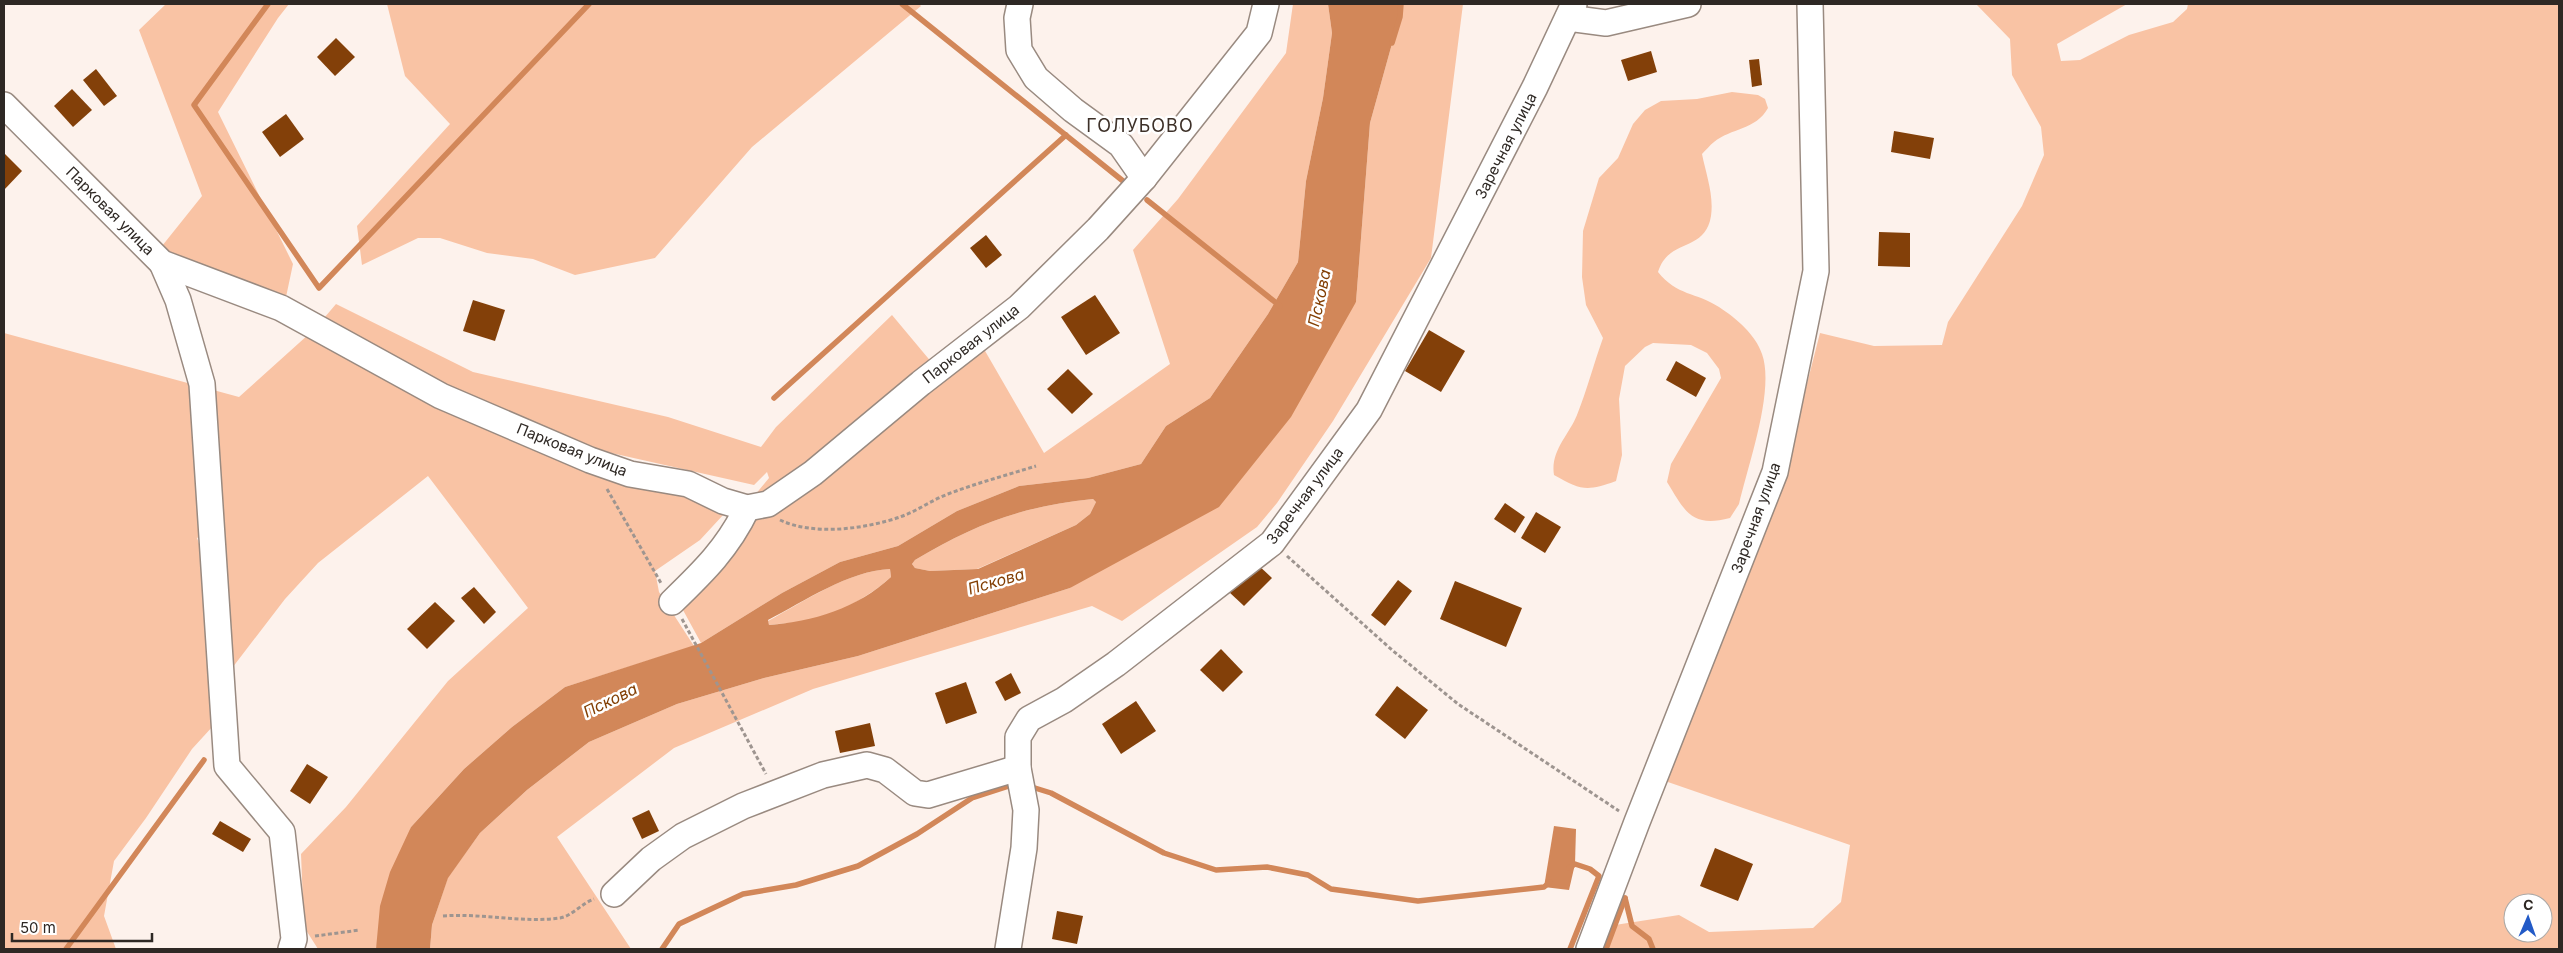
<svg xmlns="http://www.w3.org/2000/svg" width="2563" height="953" font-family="Inter,sans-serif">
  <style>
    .green { fill: #f9c3a4; fill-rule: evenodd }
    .water { fill: #d28759; fill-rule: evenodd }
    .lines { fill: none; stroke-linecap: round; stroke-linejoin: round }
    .stream { stroke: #d28759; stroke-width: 5.5 }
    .building { fill: #834009 }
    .minor-casing { stroke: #998a80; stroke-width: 28 }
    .path { stroke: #9e9590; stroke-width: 3; stroke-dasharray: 4 2.5; stroke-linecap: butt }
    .minor { stroke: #fff; stroke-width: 25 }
    .labels { text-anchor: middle; stroke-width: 5; stroke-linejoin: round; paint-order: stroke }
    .street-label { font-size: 15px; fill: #2e2824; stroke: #fff }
    .water-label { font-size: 16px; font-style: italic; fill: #823e03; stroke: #fff }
    .quarter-label { font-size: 18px; letter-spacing: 1px; fill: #3d3028; stroke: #fff }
  </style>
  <rect width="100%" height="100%" fill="#fdf2ec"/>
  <!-- green -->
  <g class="green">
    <polygon points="166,4 289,4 278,18 218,112 293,264 286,297 183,265 162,246 202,196 139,30"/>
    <polygon points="387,4 919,4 921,6 752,147 655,258 575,275 533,259 487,253 440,238 418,238 362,265 357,226 450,124 405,76"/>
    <polygon points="1293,4 1328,4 1332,33 1323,98 1306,181 1298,262 1268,314 1210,398 1166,426 1141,464 1088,478 1019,486 957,511 898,546 840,562 782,593 701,643 671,588 709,551 769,478 767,472 754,485 589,448 440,385 319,324 336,304 473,372 668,417 761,447 776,427 892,315 938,370 977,337 1044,453 1170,364 1133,250 1178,199 1286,53"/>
    <polygon points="1403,4 1463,4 1431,258 1333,421 1277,503 1257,527 1122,621 1092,606 813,689 674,748 557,837 631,949 430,949 432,925 448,877 480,833 527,790 589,742 677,704 764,678 858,656 1070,588 1356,302 1370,123"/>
    <path d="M1976,4h151l-70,40 4,17 19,-1 49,-25 44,-13 14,-13 1,-5h371v945h-954l10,-24 64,-10 30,17 104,-4 28,-26 9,-57 -185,-64 115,-292 40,-156 54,13 68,-1 6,-23 74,-116 22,-51 -3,-28 -29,-52 -2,-36zM2513,903h30v30h-30z"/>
    <path d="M1732,92l26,3 7,4 3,9c-12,22 -37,20 -54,34 -4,3 -8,8 -12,12 4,20 12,41 9,62 -6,37 -42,21 -53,56 19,24 38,20 61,35 17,11 37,28 43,47 13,36 -14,111 -23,150l-9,14c-39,10 -45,-7 -63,-36l4,-18 50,-86 -2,-9 -12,-16 -16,-8 -38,-2 -8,4 -20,19 -6,33 3,56 -6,26c-30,11 -35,9 -62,-6 -4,-24 15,-40 23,-60 10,-25 17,-52 26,-77l-17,-33 -4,-28 1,-46 16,-53 19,-20 15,-34 12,-14 16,-9 36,-2z"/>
    <polygon points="4,333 239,397 309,334 697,496 724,514 700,540 655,571 659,592 694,646 565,687 512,727 464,769 411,827 376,949 318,949 304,927 301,854 346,807 448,681 528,608 428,476 318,563 285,599 226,676 220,526 197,538 205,560 213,726 192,749 146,818 114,861 104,916 116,949 4,949"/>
    <path d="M1093,499l3,3 -6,12 -14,11 -99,44 -47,2 -15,-3 -3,-4 3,-4c60,-36 108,-54 178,-61z"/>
    <path d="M890,569l1,8c-20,18 -49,35 -75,42 -15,4 -32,4 -47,6l-1,-4c37,-20 80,-50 122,-52z"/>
  </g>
  <!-- water -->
  <g class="water">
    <path d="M1328,4h75l-33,119 -14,179 -65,115 -72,90 -149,81 -212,68 -94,22 -87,26 -88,38 -62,48 -47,43 -32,45 -16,47 -2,24h-54l4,-43 10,-34 21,-45 53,-58 48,-42 53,-40 136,-44 81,-50 58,-31 58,-16 59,-35 62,-25 69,-8 53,-14 25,-38 44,-28 58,-84 30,-52 8,-81 17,-83 9,-65zM1093,499l3,3 -6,12 -14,11 -98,44 -48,2 -15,-3 -3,-4 3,-4c60,-36 108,-54 178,-61zM890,569l1,8c-33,31 -79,45 -122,48l-1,-5c37,-19 80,-49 122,-51z"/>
    <polygon points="1554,826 1576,829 1575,864 1569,890 1544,887"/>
  </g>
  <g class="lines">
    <!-- stream -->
    <g class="stream">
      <polyline points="268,4 194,105 319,288 589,4"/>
      <polyline points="902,4 1123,181"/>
      <polyline points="1392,43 1400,17 1401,4"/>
      <polyline points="1147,200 1280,306"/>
      <polyline points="774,398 1066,135"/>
      <polyline points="1035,788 1051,793 1164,853 1216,870 1267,867 1308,875 1331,889 1418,901 1544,887 1550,882"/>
      <polyline points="1569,868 1575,864 1590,869 1599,876 1570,949"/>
      <polyline points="1625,898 1632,926 1649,939 1653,949"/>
      <polyline points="66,949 204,760"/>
      <polyline points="662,949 679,924 743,894 796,885 858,866 917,834 972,798 1009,786"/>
      <polyline points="1606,949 1625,898"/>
    </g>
  </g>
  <!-- building -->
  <g class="building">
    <polygon points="336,38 355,57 335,76 317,57"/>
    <polygon points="1651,51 1657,72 1628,81 1621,60"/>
    <polygon points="1759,59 1762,85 1752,87 1749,60"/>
    <polygon points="96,69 117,96 104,106 83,80"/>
    <polygon points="72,89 92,110 73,127 54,106"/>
    <polygon points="286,114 304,139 280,157 262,132"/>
    <polygon points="1894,131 1934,138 1930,159 1891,152"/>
    <polygon points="4,153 22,171 4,190"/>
    <polygon points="1879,232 1910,233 1910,267 1878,266"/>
    <polygon points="986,235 1002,255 986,268 970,248"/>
    <polygon points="1095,295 1120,333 1086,355 1061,317"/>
    <polygon points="473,300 505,310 495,341 463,331"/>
    <polygon points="1429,330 1465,351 1441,392 1405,371"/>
    <polygon points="1676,361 1706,378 1696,397 1666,380"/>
    <polygon points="1068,369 1093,394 1072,414 1047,389"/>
    <polygon points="1505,503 1525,517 1515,533 1494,519"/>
    <polygon points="1536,512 1561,527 1545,553 1521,538"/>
    <polygon points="1256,563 1272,578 1244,606 1228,591"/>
    <polygon points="1398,580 1412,591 1385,626 1371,615"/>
    <polygon points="1455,581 1522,608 1506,647 1440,619"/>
    <polygon points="474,587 496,612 484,624 461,598"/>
    <polygon points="435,602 455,621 427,649 407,629"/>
    <polygon points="1221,649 1243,672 1223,692 1200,670"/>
    <polygon points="1011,673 1021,693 1005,701 995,682"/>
    <polygon points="966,682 977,713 946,724 935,693"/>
    <polygon points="1397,686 1428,710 1405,739 1375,715"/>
    <polygon points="1136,701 1156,731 1121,754 1102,724"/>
    <polygon points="870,723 875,746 840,753 835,731"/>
    <polygon points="307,764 328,777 310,804 290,791"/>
    <polygon points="649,810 659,831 642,839 632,818"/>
    <polygon points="220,821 251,839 243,852 212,834"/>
    <polygon points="1715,848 1753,864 1738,901 1700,886"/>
    <polygon points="1057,911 1083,916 1077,944 1052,939"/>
  </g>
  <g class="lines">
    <defs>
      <g id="minor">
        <polyline points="1020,4 1017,18 1019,50 1036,78 1073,110 1121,145 1144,178"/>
        <polyline points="1568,18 1606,23 1688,4"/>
        <polyline points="4,105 162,263 281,308 441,396 590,460 630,474 688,484 723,501 747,508 768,504 813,473 921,383 1019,307 1098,229 1144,178 1259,33 1266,4"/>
        <polyline points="162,263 178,300 202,384 227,766 282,832 294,939 291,949"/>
        <path d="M672,602c31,-30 56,-54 75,-94"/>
        <polyline points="614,894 651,859 683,836 743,806 823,775 867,765 885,770 915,793 928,795 1018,768"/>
        <polyline points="1008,949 1024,848 1026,810 1018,768 1018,737 1029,719 1064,700 1116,664 1272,543 1369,410 1535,87 1574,4"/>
        <polyline points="1589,949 1637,822 1775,472 1816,271 1810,4"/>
      </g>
    </defs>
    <!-- minor casing -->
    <use href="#minor" class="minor-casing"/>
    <!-- path -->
    <g class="path">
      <polyline points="607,489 661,583"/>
      <path d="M780,520c34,16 85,9 120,-3 17,-6 32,-17 48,-23 29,-11 59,-19 88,-28"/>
      <polyline points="1287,556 1392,650 1458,704 1619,811"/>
      <polyline points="682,619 766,774"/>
      <path d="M443,916c39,-3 79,7 117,2 12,-2 22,-15 34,-19"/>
      <polyline points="315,936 360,930"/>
    </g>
    <!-- minor -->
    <use href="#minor" class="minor"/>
  </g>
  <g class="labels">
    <!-- street labels -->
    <g class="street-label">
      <text transform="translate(1506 146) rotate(-63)" y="5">Заречная улица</text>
      <text transform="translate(110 211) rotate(45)" y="5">Парковая улица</text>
      <text transform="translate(971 344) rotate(-38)" y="5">Парковая улица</text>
      <text transform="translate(572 450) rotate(22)" y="5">Парковая улица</text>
      <text transform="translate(1305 496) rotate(-53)" y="5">Заречная улица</text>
      <text transform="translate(1756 518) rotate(-70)" y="5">Заречная улица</text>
    </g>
    <!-- water labels -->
    <g class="water-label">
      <text transform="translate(1319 298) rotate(-78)" y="6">Пскова</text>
      <text transform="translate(996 581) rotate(-16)" y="6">Пскова</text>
      <text transform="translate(610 700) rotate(-26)" y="6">Пскова</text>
    </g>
    <!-- quarter labels -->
    <g class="quarter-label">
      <text x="1140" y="132">ГОЛУБОВО</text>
    </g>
  </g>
  <!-- border -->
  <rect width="2563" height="953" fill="none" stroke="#2e2824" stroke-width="10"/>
  <!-- north arrow -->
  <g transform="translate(2528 918) rotate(2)"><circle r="24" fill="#ffffff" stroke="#aba9a7"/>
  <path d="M0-4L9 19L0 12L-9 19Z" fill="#225ac7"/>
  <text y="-8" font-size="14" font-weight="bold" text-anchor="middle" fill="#2e2824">С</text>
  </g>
  <!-- scale -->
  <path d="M12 933v8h140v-8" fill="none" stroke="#2e2824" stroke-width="2.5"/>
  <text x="20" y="933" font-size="15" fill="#2e2824" stroke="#ffffff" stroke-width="4" paint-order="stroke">50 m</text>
</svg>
